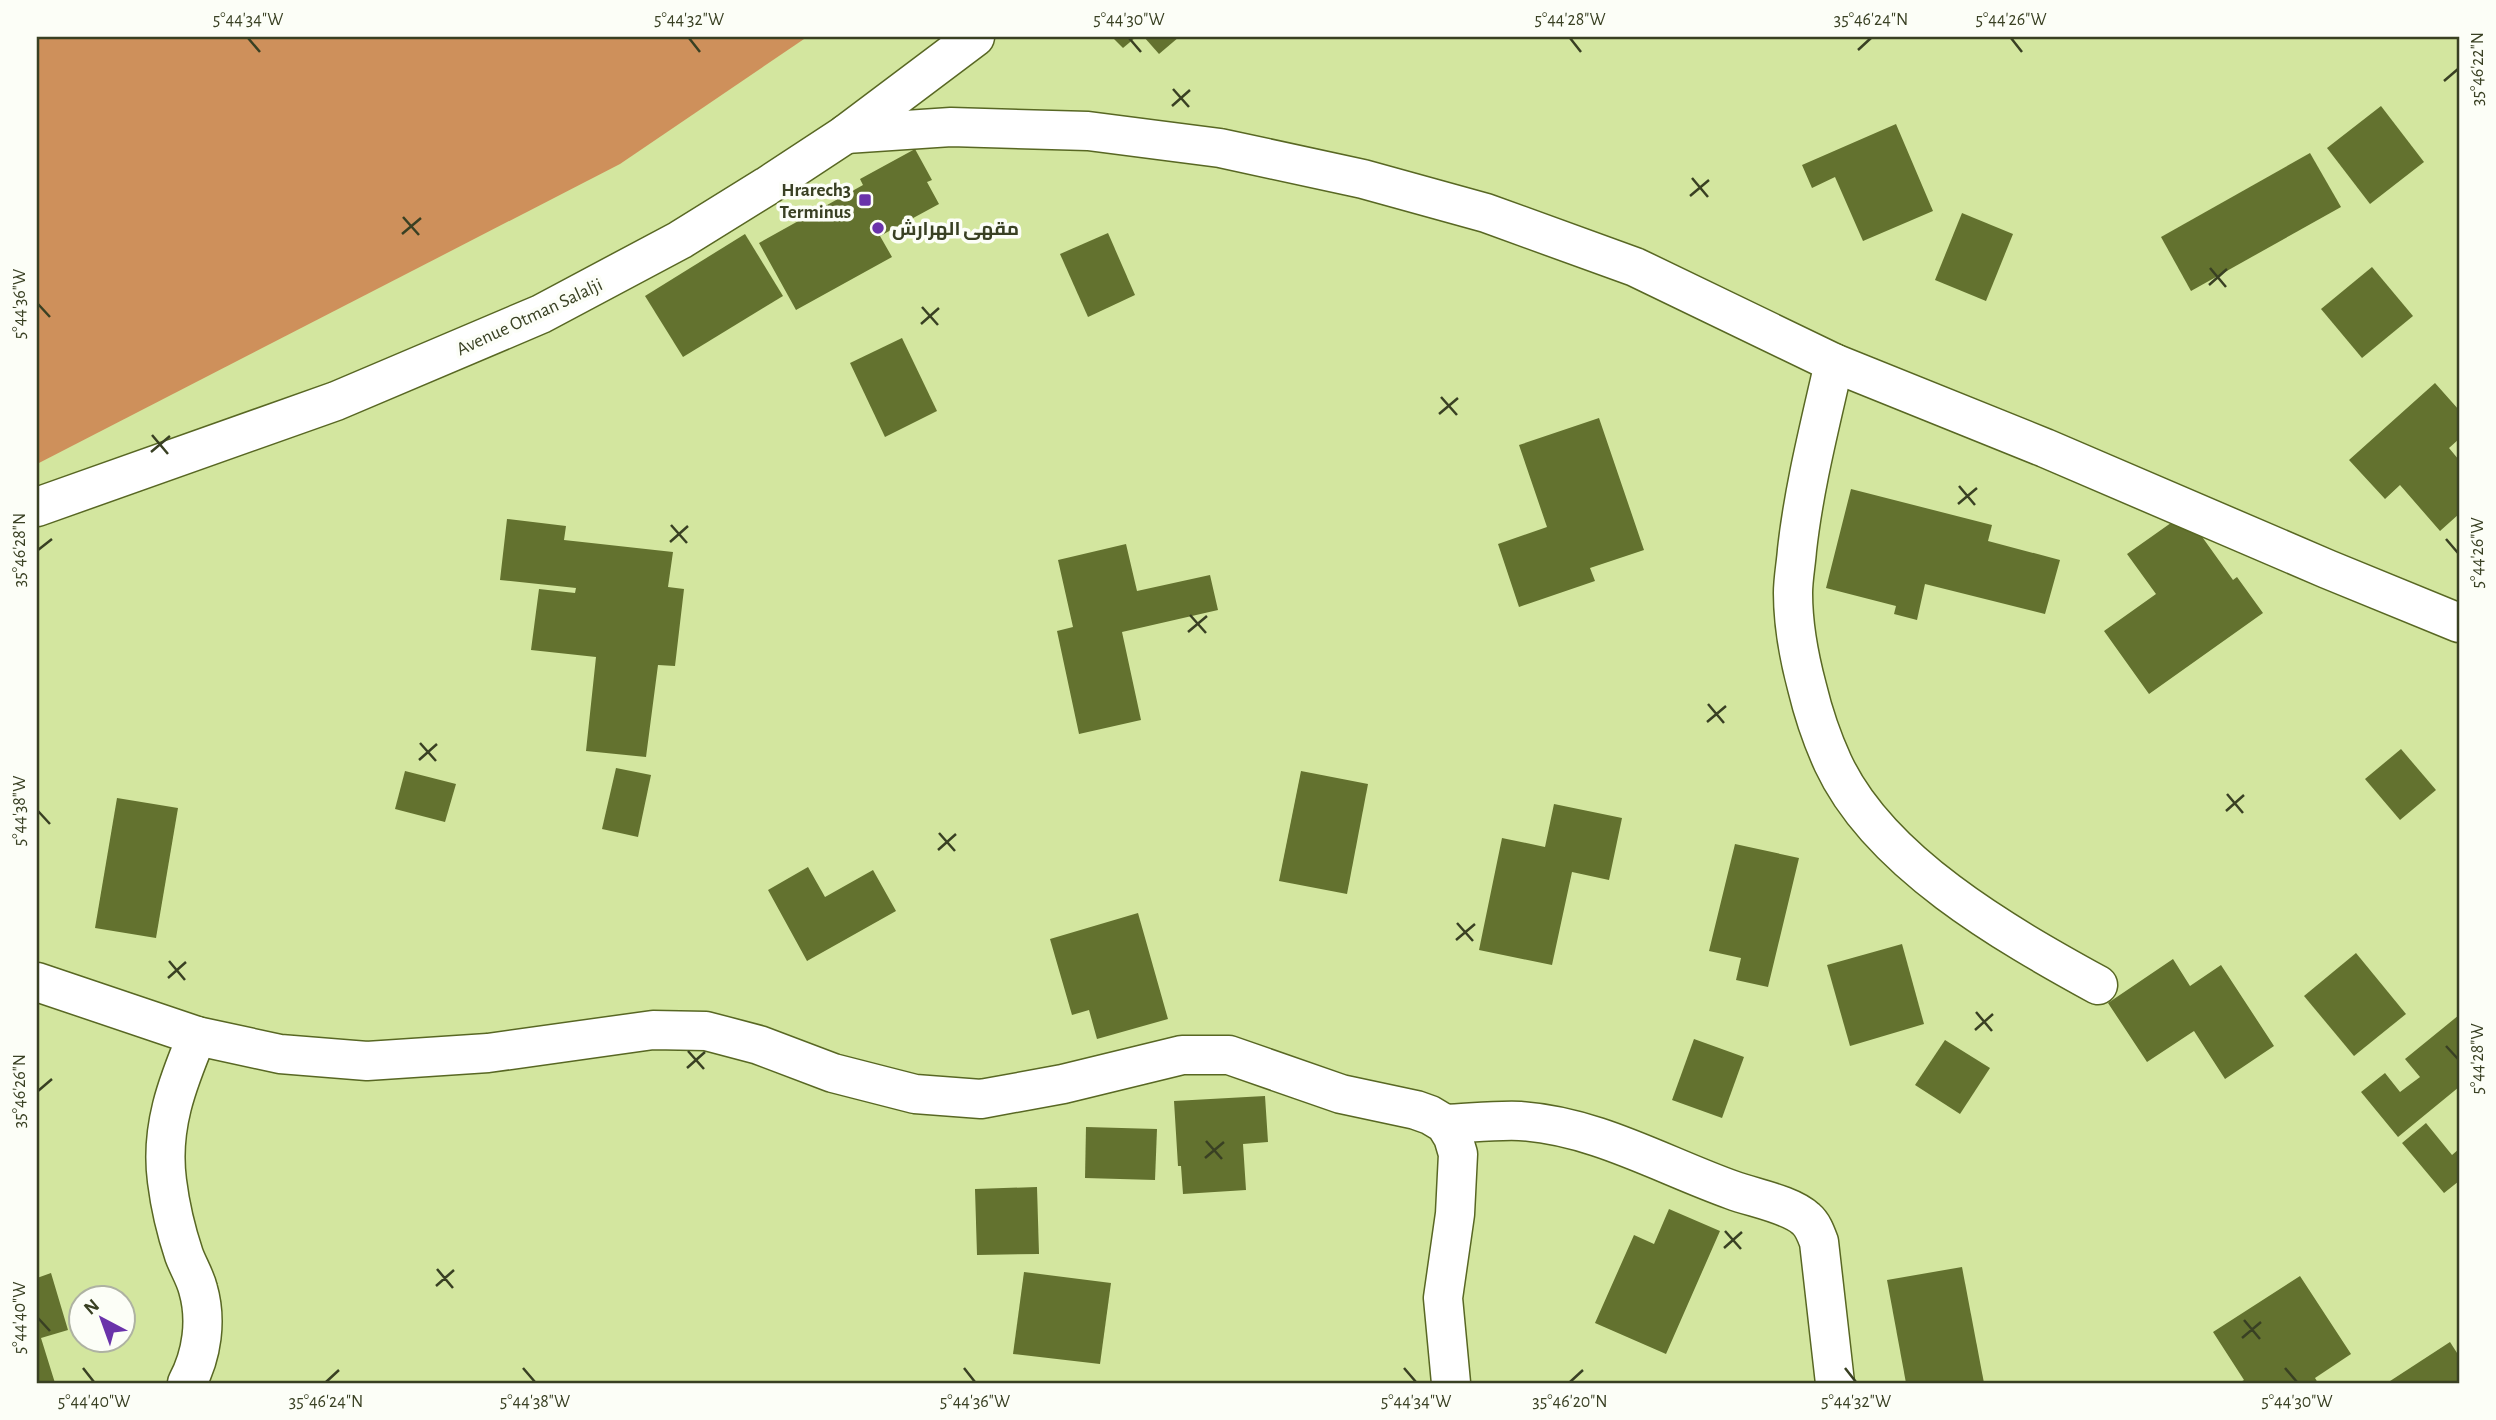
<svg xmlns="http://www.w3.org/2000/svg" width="2496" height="1420" font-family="'Alegreya Sans',Cairo,sans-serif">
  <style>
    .forest { fill: #ce905b }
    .building { fill: #63722f }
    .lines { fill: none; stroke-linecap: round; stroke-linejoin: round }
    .minor-casing { stroke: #586723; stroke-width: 41 }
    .minor { stroke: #fff; stroke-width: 38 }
    .ticks { fill: none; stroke: #394023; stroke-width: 2.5 }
    .poi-dot { fill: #6a33aa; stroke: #fcfef7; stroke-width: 2.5 }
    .labels { text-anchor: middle; stroke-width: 7; stroke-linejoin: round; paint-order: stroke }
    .poi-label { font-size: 19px; font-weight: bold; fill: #394023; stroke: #fcfef7; text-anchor: end }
    .street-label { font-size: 19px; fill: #394023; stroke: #fcfef7 }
    .neatline { fill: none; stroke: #394023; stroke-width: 2.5 }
    .ticks-label { font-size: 18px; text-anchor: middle; fill: #394023 }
  </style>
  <rect width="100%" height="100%" fill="#d3e69f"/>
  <!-- forest -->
  <polygon class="forest" points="37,37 807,37 620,164 37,464"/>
  <!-- building -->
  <g class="building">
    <polygon points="1112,37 1136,37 1123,48"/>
    <polygon points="1144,37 1179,37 1159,54"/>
    <polygon points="2381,106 2424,162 2370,204 2327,148"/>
    <polygon points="1896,124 1933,211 1863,241 1835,177 1812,188 1802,165"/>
    <polygon points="915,149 932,180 927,182 939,204 880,236 892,257 796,310 759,243 863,185 860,179"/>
    <polygon points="2310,153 2341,207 2191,291 2161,237"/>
    <polygon points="1962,213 2013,234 1986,301 1935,280"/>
    <polygon points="1108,233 1135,295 1088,317 1060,254"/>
    <polygon points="745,234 783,296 683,357 645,296"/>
    <polygon points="2372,267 2413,316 2362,358 2321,309"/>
    <polygon points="902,338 937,411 885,437 850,363"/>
    <polygon points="2435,383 2459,410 2459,439 2449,448 2459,460 2459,514 2440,531 2400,485 2385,499 2349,460"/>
    <polygon points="1599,418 1644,550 1590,568 1595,581 1519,607 1498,544 1547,527 1519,445"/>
    <polygon points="1851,489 1992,525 1988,541 2060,560 2045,614 1925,584 1917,620 1894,614 1896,606 1826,588"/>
    <polygon points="2185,513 2233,580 2237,577 2263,613 2149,694 2104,631 2156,594 2127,554"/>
    <polygon points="507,519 566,526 564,540 673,552 668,587 684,589 675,666 658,665 646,757 586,751 596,657 531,650 539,589 575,593 576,588 500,580"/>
    <polygon points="1126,544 1137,591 1210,575 1218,610 1122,632 1141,720 1079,734 1057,631 1073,627 1058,560"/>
    <polygon points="2401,749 2436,790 2400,820 2365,779"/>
    <polygon points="616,768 651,775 638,837 602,829"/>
    <polygon points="405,771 456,784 445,822 395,809"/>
    <polygon points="1301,771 1368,784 1347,894 1279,881"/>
    <polygon points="117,798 178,808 156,938 95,928"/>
    <polygon points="1554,804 1622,818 1609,880 1572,872 1552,965 1479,950 1502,838 1545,847"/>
    <polygon points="1735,844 1799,858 1768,987 1736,980 1741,958 1709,951"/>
    <polygon points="808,867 825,897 873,870 896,911 807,961 768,890"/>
    <polygon points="1138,913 1168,1019 1097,1039 1089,1010 1072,1015 1050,939"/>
    <polygon points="1902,944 1924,1024 1850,1046 1827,965"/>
    <polygon points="2356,953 2406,1014 2354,1056 2304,996"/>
    <polygon points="2173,959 2190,986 2221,965 2274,1046 2225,1079 2194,1031 2147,1062 2108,1003"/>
    <polygon points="2459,1015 2459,1087 2398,1137 2361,1092 2385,1073 2400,1092 2420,1077 2405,1059"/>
    <polygon points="1694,1039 1744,1057 1722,1118 1672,1100"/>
    <polygon points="1945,1040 1990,1068 1960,1114 1915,1085"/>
    <polygon points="1265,1096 1268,1142 1243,1144 1246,1190 1183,1194 1181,1166 1178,1166 1174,1101"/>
    <polygon points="2426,1123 2452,1155 2459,1149 2459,1181 2444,1193 2402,1143"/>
    <polygon points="1086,1127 1157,1129 1155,1180 1085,1178"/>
    <polygon points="1037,1187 1039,1254 977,1255 975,1189"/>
    <polygon points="1669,1209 1720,1231 1666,1354 1595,1323 1634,1235 1654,1244"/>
    <polygon points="1962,1267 1984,1383 1906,1383 1887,1280"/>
    <polygon points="1024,1272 1111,1283 1100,1364 1013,1354"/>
    <polygon points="51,1273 68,1330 41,1338 55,1383 37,1383 37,1278"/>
    <polygon points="2300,1276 2351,1354 2315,1378 2318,1383 2239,1383 2244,1380 2213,1332"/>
    <polygon points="2450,1342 2459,1356 2459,1383 2387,1383"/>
  </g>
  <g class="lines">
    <defs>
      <g id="minor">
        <polyline points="846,134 951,127 1088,131 1220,148 1363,179 1486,213 1635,267 1834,363 2045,448 2327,569 2459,623"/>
        <path d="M1834,363c-14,62 -30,124 -37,187 -1,14 -4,29 -4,43 0,31 6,64 14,94 6,25 15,52 26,76 46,99 172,171 265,222"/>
        <polyline points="37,507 336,401 541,314 680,240 767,186 846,134 975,37"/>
        <polyline points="37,982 197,1036 280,1054 367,1061 488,1053 653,1030 706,1031 759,1045 833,1073 915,1094 981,1099 1063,1084 1182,1055 1229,1055 1341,1094 1416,1110 1430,1115 1445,1124 1453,1137 1458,1154 1455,1214 1443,1298 1451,1383"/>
        <path d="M1445,1124c25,-1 51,-4 75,-3 76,5 142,44 212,69 21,8 58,14 74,29 7,6 10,15 13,23l16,141"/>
        <path d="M187,1383c15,-28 20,-63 11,-94 -3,-12 -10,-23 -14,-34 -8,-24 -14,-50 -17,-74 -7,-53 10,-97 30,-145"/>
      </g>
    </defs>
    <!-- minor casing -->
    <use href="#minor" class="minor-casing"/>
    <!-- minor -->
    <use href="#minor" class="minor"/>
  </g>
  <!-- ticks -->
  <path class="ticks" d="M248,38l12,14M689,38l11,14M1129,38l12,14M1570,38l11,14M2011,38l11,14M1858,50l13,-12M2444,81l14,-12M1173,89l16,18M1172,106l18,-16M1692,178l16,19M1690,196l19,-16M403,217l16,18M402,234l19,-16M2210,268l16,19M2209,285l18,-16M38,304l12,13M922,307l16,18M921,324l18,-16M1441,397l16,18M1439,414l19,-16M152,435l16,19M151,452l19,-16M1959,486l16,19M1958,504l19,-16M671,525l16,18M2446,539l12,14M670,542l18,-16M38,550l14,-11M1190,615l16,18M1188,632l19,-16M1708,704l16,19M1707,722l19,-16M420,743l16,18M419,760l18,-16M2227,794l16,19M38,811l12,13M2226,811l18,-16M939,833l16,18M938,850l18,-16M1457,923l16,18M1456,940l19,-16M169,961l16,19M168,978l18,-16M1976,1012l16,19M1975,1030l18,-16M2446,1046l12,13M688,1051l16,18M687,1068l18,-16M38,1091l14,-12M1206,1141l16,18M1205,1158l19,-16M1725,1231l16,18M1724,1248l18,-16M437,1269l16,19M436,1286l18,-16M38,1318l12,13M2244,1320l16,19M2242,1338l19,-16M83,1368l11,14M523,1368l12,14M964,1368l11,14M1404,1368l12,14M1845,1368l11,14M2285,1368l12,14M326,1382l13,-12M1570,1382l13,-12"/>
  <!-- markers -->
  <g class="poi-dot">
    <rect x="858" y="193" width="14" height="14" rx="3.5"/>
    <circle cx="878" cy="228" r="7"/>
  </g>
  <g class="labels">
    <!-- poi labels -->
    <g class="poi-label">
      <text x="851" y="196">Hrarech3<tspan x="851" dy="22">Terminus</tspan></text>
      <text x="892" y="235" text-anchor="start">مقهى الهرارش</text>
    </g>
    <!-- street labels -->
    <g class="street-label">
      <text transform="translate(529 316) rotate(-25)" y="7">Avenue Otman Salalji</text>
    </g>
  </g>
  <!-- border -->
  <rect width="2496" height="1420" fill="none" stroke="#fcfef7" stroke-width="77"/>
  <!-- north arrow -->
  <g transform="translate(102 1319) rotate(319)"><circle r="33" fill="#fcfef7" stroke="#aeb2a2" stroke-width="2"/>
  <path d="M0-5L12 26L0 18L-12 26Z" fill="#6a33aa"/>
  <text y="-10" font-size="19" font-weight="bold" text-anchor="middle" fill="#394023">N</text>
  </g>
  <rect x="38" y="38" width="2420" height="1344" class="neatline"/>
  <g class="ticks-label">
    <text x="248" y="25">5°44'34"W</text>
    <text x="689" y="25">5°44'32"W</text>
    <text x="1129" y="25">5°44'30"W</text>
    <text x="1570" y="25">5°44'28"W</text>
    <text x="1871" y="25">35°46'24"N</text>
    <text x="2011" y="25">5°44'26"W</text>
    <text transform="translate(2477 69) rotate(-90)" y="6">35°46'22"N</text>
    <text transform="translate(19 304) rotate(-90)" y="6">5°44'36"W</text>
    <text transform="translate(19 550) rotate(-90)" y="6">35°46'28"N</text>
    <text transform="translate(2477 553) rotate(-90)" y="6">5°44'26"W</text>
    <text transform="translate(19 811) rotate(-90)" y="6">5°44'38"W</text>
    <text transform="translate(2477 1059) rotate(-90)" y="6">5°44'28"W</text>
    <text transform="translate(19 1091) rotate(-90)" y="6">35°46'26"N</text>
    <text transform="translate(19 1318) rotate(-90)" y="6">5°44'40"W</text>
    <text x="94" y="1407">5°44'40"W</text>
    <text x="326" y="1407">35°46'24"N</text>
    <text x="535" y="1407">5°44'38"W</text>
    <text x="975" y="1407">5°44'36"W</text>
    <text x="1416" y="1407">5°44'34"W</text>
    <text x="1570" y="1407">35°46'20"N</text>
    <text x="1856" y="1407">5°44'32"W</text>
    <text x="2297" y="1407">5°44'30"W</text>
  </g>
</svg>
